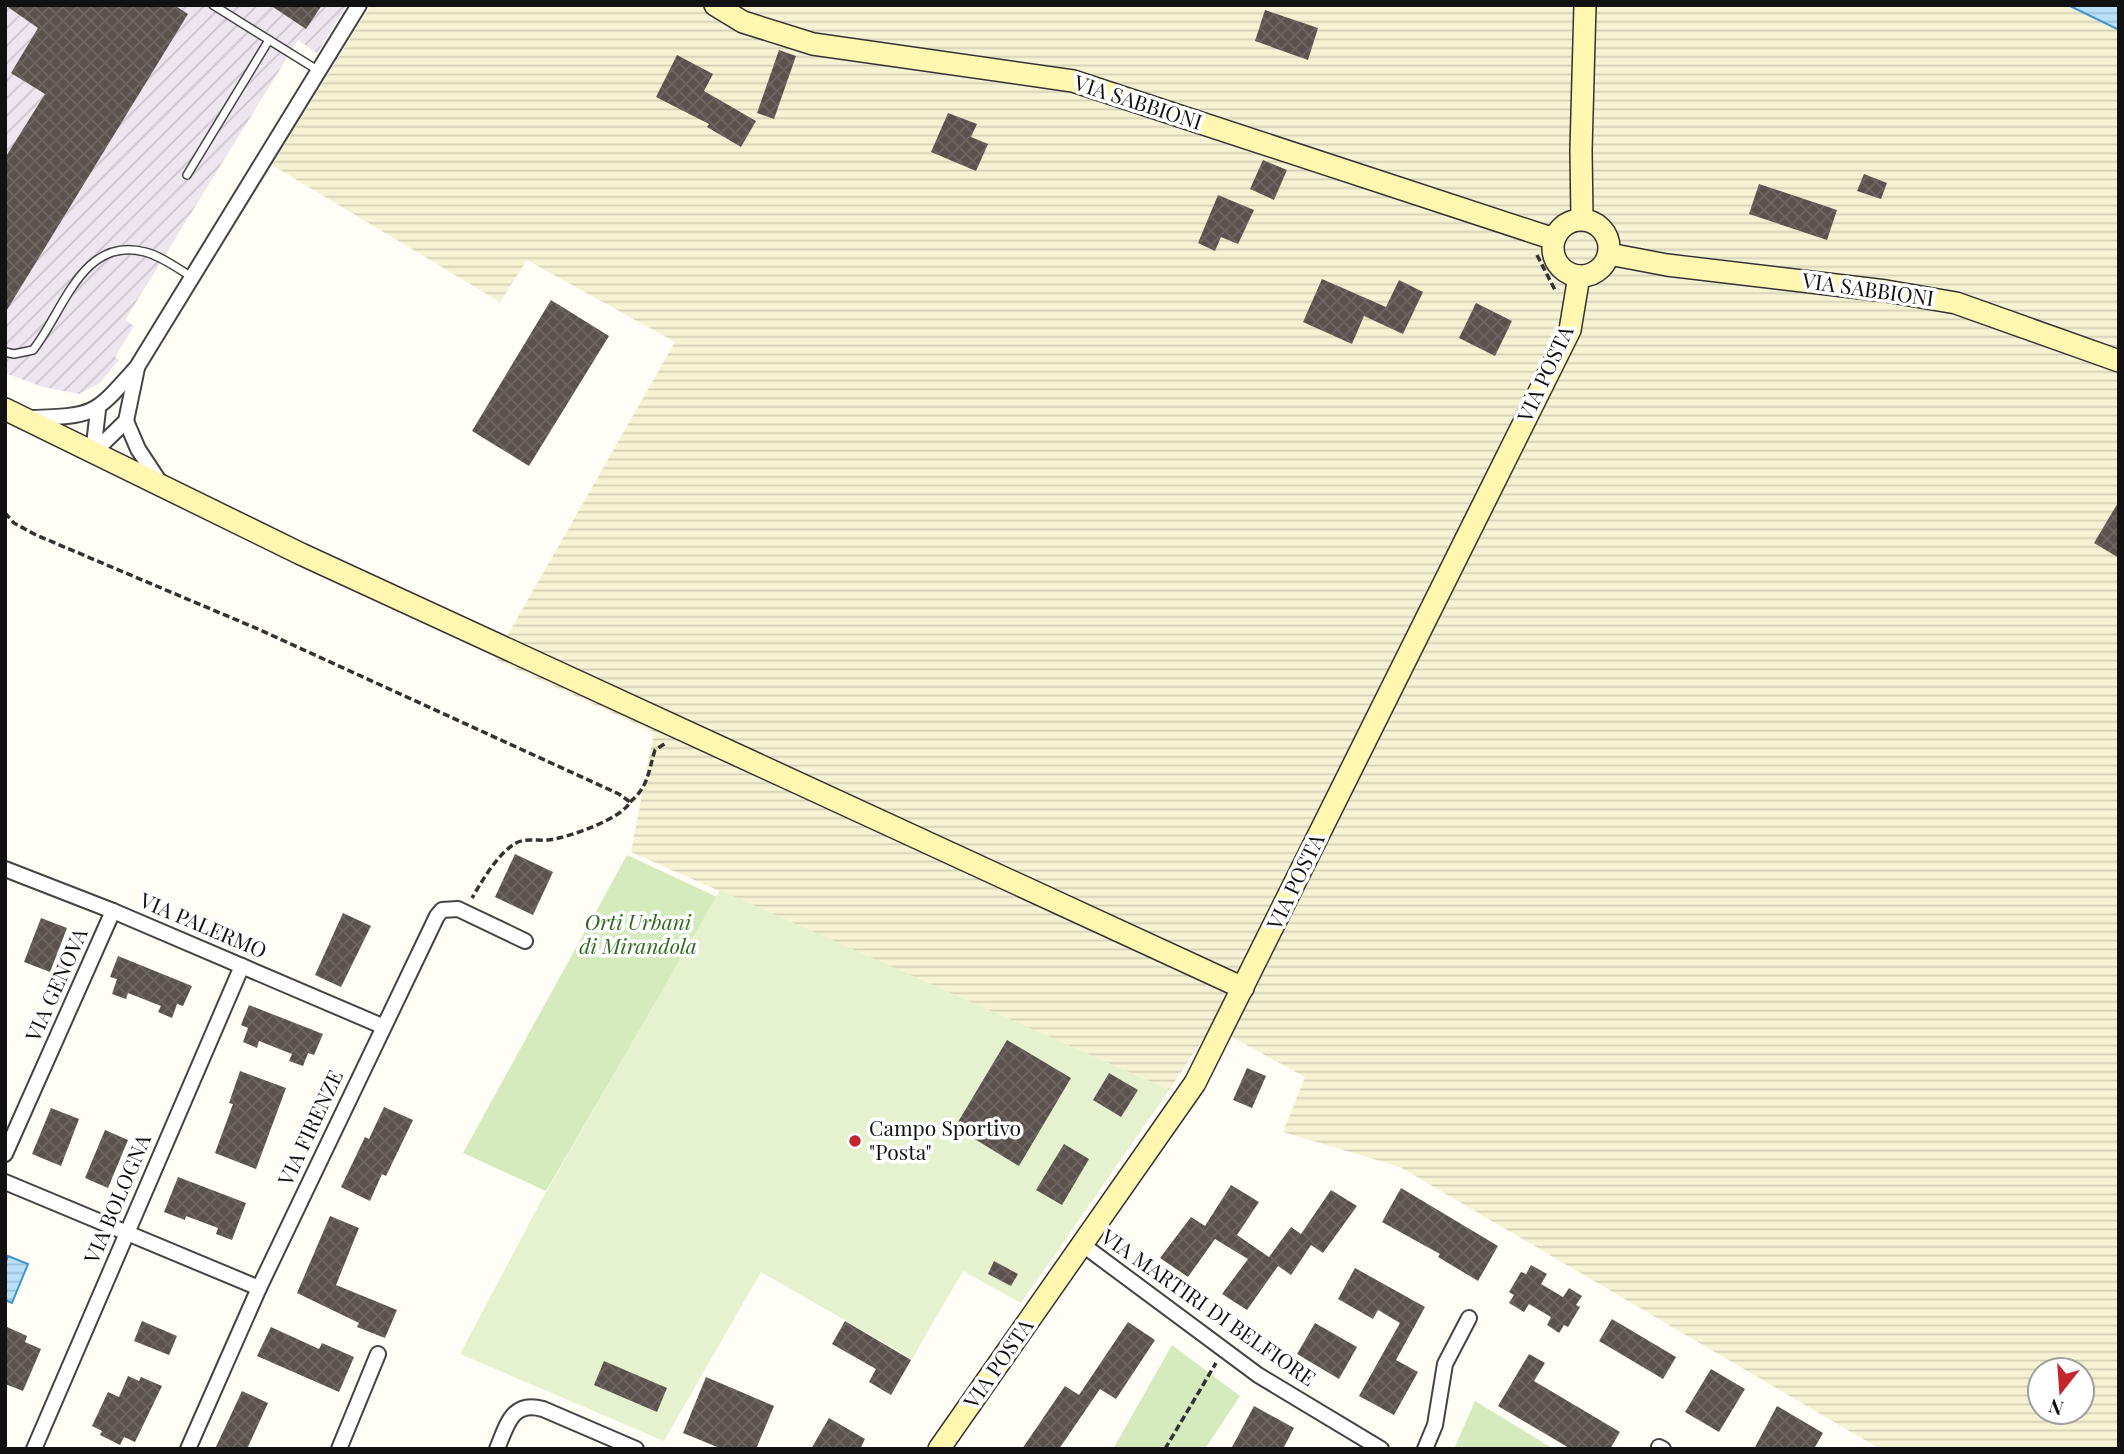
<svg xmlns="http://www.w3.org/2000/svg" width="2124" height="1454" font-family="'Playfair Display',serif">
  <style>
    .industrial { fill: url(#industrial-furrows) }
    .farmland { fill: url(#farmland-rules); fill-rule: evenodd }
    .park { fill: #d5ebbd }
    .pitch { fill: #e6f2cf }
    .water { fill: url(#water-rules); stroke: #3f96cf; stroke-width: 2 }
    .building { fill: url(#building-cross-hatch) }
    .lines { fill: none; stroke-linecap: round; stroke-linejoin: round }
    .lane-casing { stroke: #444; stroke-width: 10 }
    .street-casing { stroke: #444; stroke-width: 18 }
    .secondary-casing { stroke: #333; stroke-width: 24 }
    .path { stroke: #333; stroke-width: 3.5; stroke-dasharray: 7 3.5; stroke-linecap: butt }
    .lane { stroke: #fff; stroke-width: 7 }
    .street { stroke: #fff; stroke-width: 14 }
    .secondary { stroke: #fff6b0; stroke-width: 21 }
    .poi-dot { fill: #c4262e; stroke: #fff; stroke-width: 2.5 }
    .labels { text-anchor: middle; stroke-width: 7; stroke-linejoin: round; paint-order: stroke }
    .street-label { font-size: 21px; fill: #111; stroke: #fff }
    .park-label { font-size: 21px; font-style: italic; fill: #2f6b1f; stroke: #fff }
    .poi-label { font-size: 21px; fill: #111; stroke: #fff; text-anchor: start }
  </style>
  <defs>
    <pattern id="industrial-furrows" width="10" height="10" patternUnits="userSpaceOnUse" patternTransform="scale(1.75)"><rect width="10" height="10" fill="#eee6ef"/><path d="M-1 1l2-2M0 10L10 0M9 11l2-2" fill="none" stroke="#cbc4cc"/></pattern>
    <pattern id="farmland-rules" width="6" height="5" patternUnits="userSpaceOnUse" patternTransform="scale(1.75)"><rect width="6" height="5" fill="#f6f3d4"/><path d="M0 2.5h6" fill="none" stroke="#d2cfb5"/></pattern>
    <pattern id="water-rules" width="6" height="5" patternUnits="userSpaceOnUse" patternTransform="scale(1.75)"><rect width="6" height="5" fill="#b9e0f7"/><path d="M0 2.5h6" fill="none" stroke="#9ebfd3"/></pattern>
    <pattern id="building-cross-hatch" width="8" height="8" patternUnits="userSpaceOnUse" patternTransform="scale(1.75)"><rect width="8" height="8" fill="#5a524d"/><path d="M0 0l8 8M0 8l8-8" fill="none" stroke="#6d6662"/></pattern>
  </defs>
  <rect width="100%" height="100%" fill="#fffdf5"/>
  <!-- industrial -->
  <polygon class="industrial" points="5,5 347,5 317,53 298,40 125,320 134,326 115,357 119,360 100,383 79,394 43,387 5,373"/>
  <!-- farmland -->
  <path class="farmland" d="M371,5h1697l51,25v1419h-239l-480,-282 -117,-35 22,-55 -93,-51 -43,64 -538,-238 23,-120 -160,-73 181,-317 -148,-82 -27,42 -228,-137zM2040,1370h42v42h-42z"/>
  <!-- park -->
  <g class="park">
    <polygon points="627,855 717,897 546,1191 463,1153"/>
    <polygon points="1172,1345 1240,1396 1205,1449 1113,1449"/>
    <polygon points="1475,1401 1554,1449 1454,1449"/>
  </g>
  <!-- pitch -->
  <polygon class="pitch" points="720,890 1169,1090 1021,1303 963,1271 912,1359 761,1272 664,1441 460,1354 541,1201"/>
  <!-- water -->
  <g class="water">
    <polygon points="2068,5 2119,5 2119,30"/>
    <polygon points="8,1256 28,1264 12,1303 5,1300 5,1264"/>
  </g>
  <!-- building -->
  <g class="building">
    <polygon points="5,5 174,5 188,14 5,313 5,158 45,94 11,73 38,28"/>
    <polygon points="270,5 322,5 306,29"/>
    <polygon points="1265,10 1318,28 1308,60 1255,41"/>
    <polygon points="779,50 796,56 774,119 757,113"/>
    <polygon points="677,55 713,74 704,91 756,121 741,147 707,127 709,124 656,97"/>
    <polygon points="948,113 977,124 971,137 988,144 976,171 931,152"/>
    <polygon points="1263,160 1287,170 1274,200 1250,189"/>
    <polygon points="1864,174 1887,183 1881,199 1857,191"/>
    <polygon points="1759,184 1837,210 1827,240 1749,214"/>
    <polygon points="1218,195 1254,210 1238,244 1221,237 1215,251 1198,243"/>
    <polygon points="1322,279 1386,307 1399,280 1423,292 1403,334 1364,316 1352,344 1303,322"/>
    <polygon points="551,300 609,336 529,466 472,431"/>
    <polygon points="1476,303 1512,321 1495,356 1459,338"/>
    <polygon points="2119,501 2119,558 2094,543"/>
    <polygon points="515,854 553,872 533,915 495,897"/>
    <polygon points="343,913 371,926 341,987 315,975"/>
    <polygon points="41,918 67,928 50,972 24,962"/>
    <polygon points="118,956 192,986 183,1006 177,1004 172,1018 158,1012 161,1006 128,993 126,999 112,994 117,979 110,977"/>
    <polygon points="249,1005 323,1034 314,1055 308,1053 303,1066 289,1061 292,1054 259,1041 257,1048 243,1042 248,1028 241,1025"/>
    <polygon points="1007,1040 1071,1078 1019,1166 955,1127"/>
    <polygon points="1247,1068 1266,1076 1252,1108 1233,1100"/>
    <polygon points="240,1071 286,1088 256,1169 215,1153 233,1104 229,1103"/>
    <polygon points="1109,1073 1138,1090 1121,1117 1093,1100"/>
    <polygon points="384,1107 413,1120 386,1176 382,1174 370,1201 341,1187 365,1137 369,1139"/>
    <polygon points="51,1108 79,1119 61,1166 32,1154"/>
    <polygon points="105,1130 128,1140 108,1188 85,1178"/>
    <polygon points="1064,1144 1089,1159 1062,1205 1036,1190"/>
    <polygon points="178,1177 246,1203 232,1240 216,1234 218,1228 186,1216 185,1220 164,1212"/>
    <polygon points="1231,1185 1259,1202 1237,1235 1269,1257 1291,1227 1301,1234 1331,1190 1357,1206 1323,1253 1311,1245 1291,1275 1278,1266 1247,1310 1222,1294 1248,1259 1215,1239 1188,1277 1160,1258 1191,1217 1205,1226"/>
    <polygon points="1401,1188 1498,1246 1478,1281 1438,1257 1440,1254 1382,1222"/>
    <polygon points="330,1216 359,1228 336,1285 397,1310 385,1338 357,1327 359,1323 297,1293"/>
    <polygon points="994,1261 1018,1274 1011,1286 988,1274"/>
    <polygon points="1531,1265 1547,1274 1541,1284 1563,1297 1569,1288 1582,1296 1576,1305 1580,1307 1568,1327 1564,1325 1559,1333 1547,1325 1551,1317 1529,1304 1524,1312 1509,1303 1514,1295 1509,1292 1521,1272 1526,1274"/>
    <polygon points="1355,1268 1425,1307 1396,1360 1418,1372 1394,1415 1359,1396 1400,1323 1378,1310 1373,1319 1338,1299"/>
    <polygon points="1612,1319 1676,1357 1663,1379 1599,1341"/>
    <polygon points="142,1321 177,1336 169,1355 134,1341"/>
    <polygon points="845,1321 911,1360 891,1395 869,1382 876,1369 832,1344"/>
    <polygon points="1128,1322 1155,1340 1116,1399 1100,1389 1059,1449 1022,1449 1065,1386 1079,1395"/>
    <polygon points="1315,1323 1357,1347 1339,1379 1297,1354"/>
    <polygon points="5,1326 27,1336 25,1342 41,1349 23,1391 5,1384"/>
    <polygon points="271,1327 319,1349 322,1343 354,1357 339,1392 257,1356"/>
    <polygon points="1529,1354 1545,1363 1534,1381 1620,1432 1610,1449 1571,1449 1498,1406"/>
    <polygon points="604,1361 667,1388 657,1412 594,1385"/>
    <polygon points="1711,1369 1745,1389 1719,1432 1685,1412"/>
    <polygon points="128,1376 139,1381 141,1377 162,1386 135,1442 124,1437 120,1445 100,1435 102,1431 92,1426 108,1392 119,1397"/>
    <polygon points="706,1377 774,1406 756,1449 722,1449 683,1433"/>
    <polygon points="242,1391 268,1403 247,1449 215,1449"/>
    <polygon points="1254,1406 1294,1428 1283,1449 1231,1449"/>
    <polygon points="1777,1406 1823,1433 1814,1449 1754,1449"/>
    <polygon points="829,1418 865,1439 860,1449 811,1449"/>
  </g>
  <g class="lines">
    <defs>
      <g id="lane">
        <polyline points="213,5 319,71"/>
        <polyline points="187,175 269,40"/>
        <path d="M5,352l9,2 19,-4c30,-37 49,-115 112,-98 16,4 32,16 47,25"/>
      </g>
      <g id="street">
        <path d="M30,418c66,-2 64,-3 107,-51l222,-362"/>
        <polyline points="126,421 138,449 161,484"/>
        <polyline points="93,453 126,421 137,368"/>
        <polyline points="93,453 98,410"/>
        <polyline points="5,869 113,911 382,1026"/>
        <polyline points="5,1154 113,911"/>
        <polyline points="5,1182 259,1288"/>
        <polyline points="1083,1245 1258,1375 1381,1449"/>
        <polyline points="1659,1447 1663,1449"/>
        <polyline points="34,1449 242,966"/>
        <polyline points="188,1449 259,1288 437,916 442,910 458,909 525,941"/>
        <polyline points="339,1449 378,1354"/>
        <path d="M497,1449c10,-24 15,-49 46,-40l93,40"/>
        <polyline points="1425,1449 1435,1425 1445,1364 1469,1318"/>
      </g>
      <g id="secondary">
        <polyline points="715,5 743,22 813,44 1073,81 1554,239"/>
        <polyline points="1582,219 1581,150 1585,5"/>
        <circle cx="1581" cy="248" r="28"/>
        <polyline points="1609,254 1667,265 1886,291 1956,303 2119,361"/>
        <polyline points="5,409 301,554 1243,988"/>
        <polyline points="939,1449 1195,1083 1570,330 1579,276"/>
      </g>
    </defs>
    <!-- lane casing -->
    <use href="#lane" class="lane-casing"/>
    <!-- street casing -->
    <use href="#street" class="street-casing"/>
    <!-- secondary casing -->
    <use href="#secondary" class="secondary-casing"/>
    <!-- path -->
    <g class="path">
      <polyline points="1537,255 1556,292"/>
      <path d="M5,513l9,10 22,12 222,94 361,165 11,8c-8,17 -63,36 -82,38 -11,1 -22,-2 -32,3 -18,10 -34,38 -44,55"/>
      <path d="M630,802c19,-16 18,-30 25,-52l11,-7"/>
      <polyline points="1165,1449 1216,1363"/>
    </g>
    <!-- lane -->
    <use href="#lane" class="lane"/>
    <!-- street -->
    <use href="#street" class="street"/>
    <!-- secondary -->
    <use href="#secondary" class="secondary"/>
  </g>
  <!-- markers -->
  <circle class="poi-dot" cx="855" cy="1141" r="7"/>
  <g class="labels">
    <!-- street labels -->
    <g class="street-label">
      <text transform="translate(1138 103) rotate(18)" y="7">VIA SABBIONI</text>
      <text transform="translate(1868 290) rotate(8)" y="7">VIA SABBIONI</text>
      <text transform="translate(1546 374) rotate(-65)" y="7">VIA POSTA</text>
      <text transform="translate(1296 882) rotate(-64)" y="7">VIA POSTA</text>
      <text transform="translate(203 926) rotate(23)" y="7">VIA PALERMO</text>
      <text transform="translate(57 985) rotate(-66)" y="7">VIA GENOVA</text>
      <text transform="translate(311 1128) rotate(-65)" y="7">VIA FIRENZE</text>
      <text transform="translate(118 1199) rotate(-67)" y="7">VIA BOLOGNA</text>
      <text transform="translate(1208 1308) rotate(35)" y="7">VIA MARTIRI DI BELFIORE</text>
      <text transform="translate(999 1364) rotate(-55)" y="7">VIA POSTA</text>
    </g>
    <!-- park labels -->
    <g class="park-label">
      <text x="638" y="930">Orti Urbani<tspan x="638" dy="24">di Mirandola</tspan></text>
    </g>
    <!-- poi labels -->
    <g class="poi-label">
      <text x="869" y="1136">Campo Sportivo<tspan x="869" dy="24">"Posta"</tspan></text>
    </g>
  </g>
  <!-- border -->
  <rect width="2124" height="1454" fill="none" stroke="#111111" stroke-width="14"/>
  <!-- north arrow -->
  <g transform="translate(2061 1391) rotate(197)"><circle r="33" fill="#ffffff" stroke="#a0a0a0" stroke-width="2"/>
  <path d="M0-5L12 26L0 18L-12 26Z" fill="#c4262e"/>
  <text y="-10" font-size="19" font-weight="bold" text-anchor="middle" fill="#111111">N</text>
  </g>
</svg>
